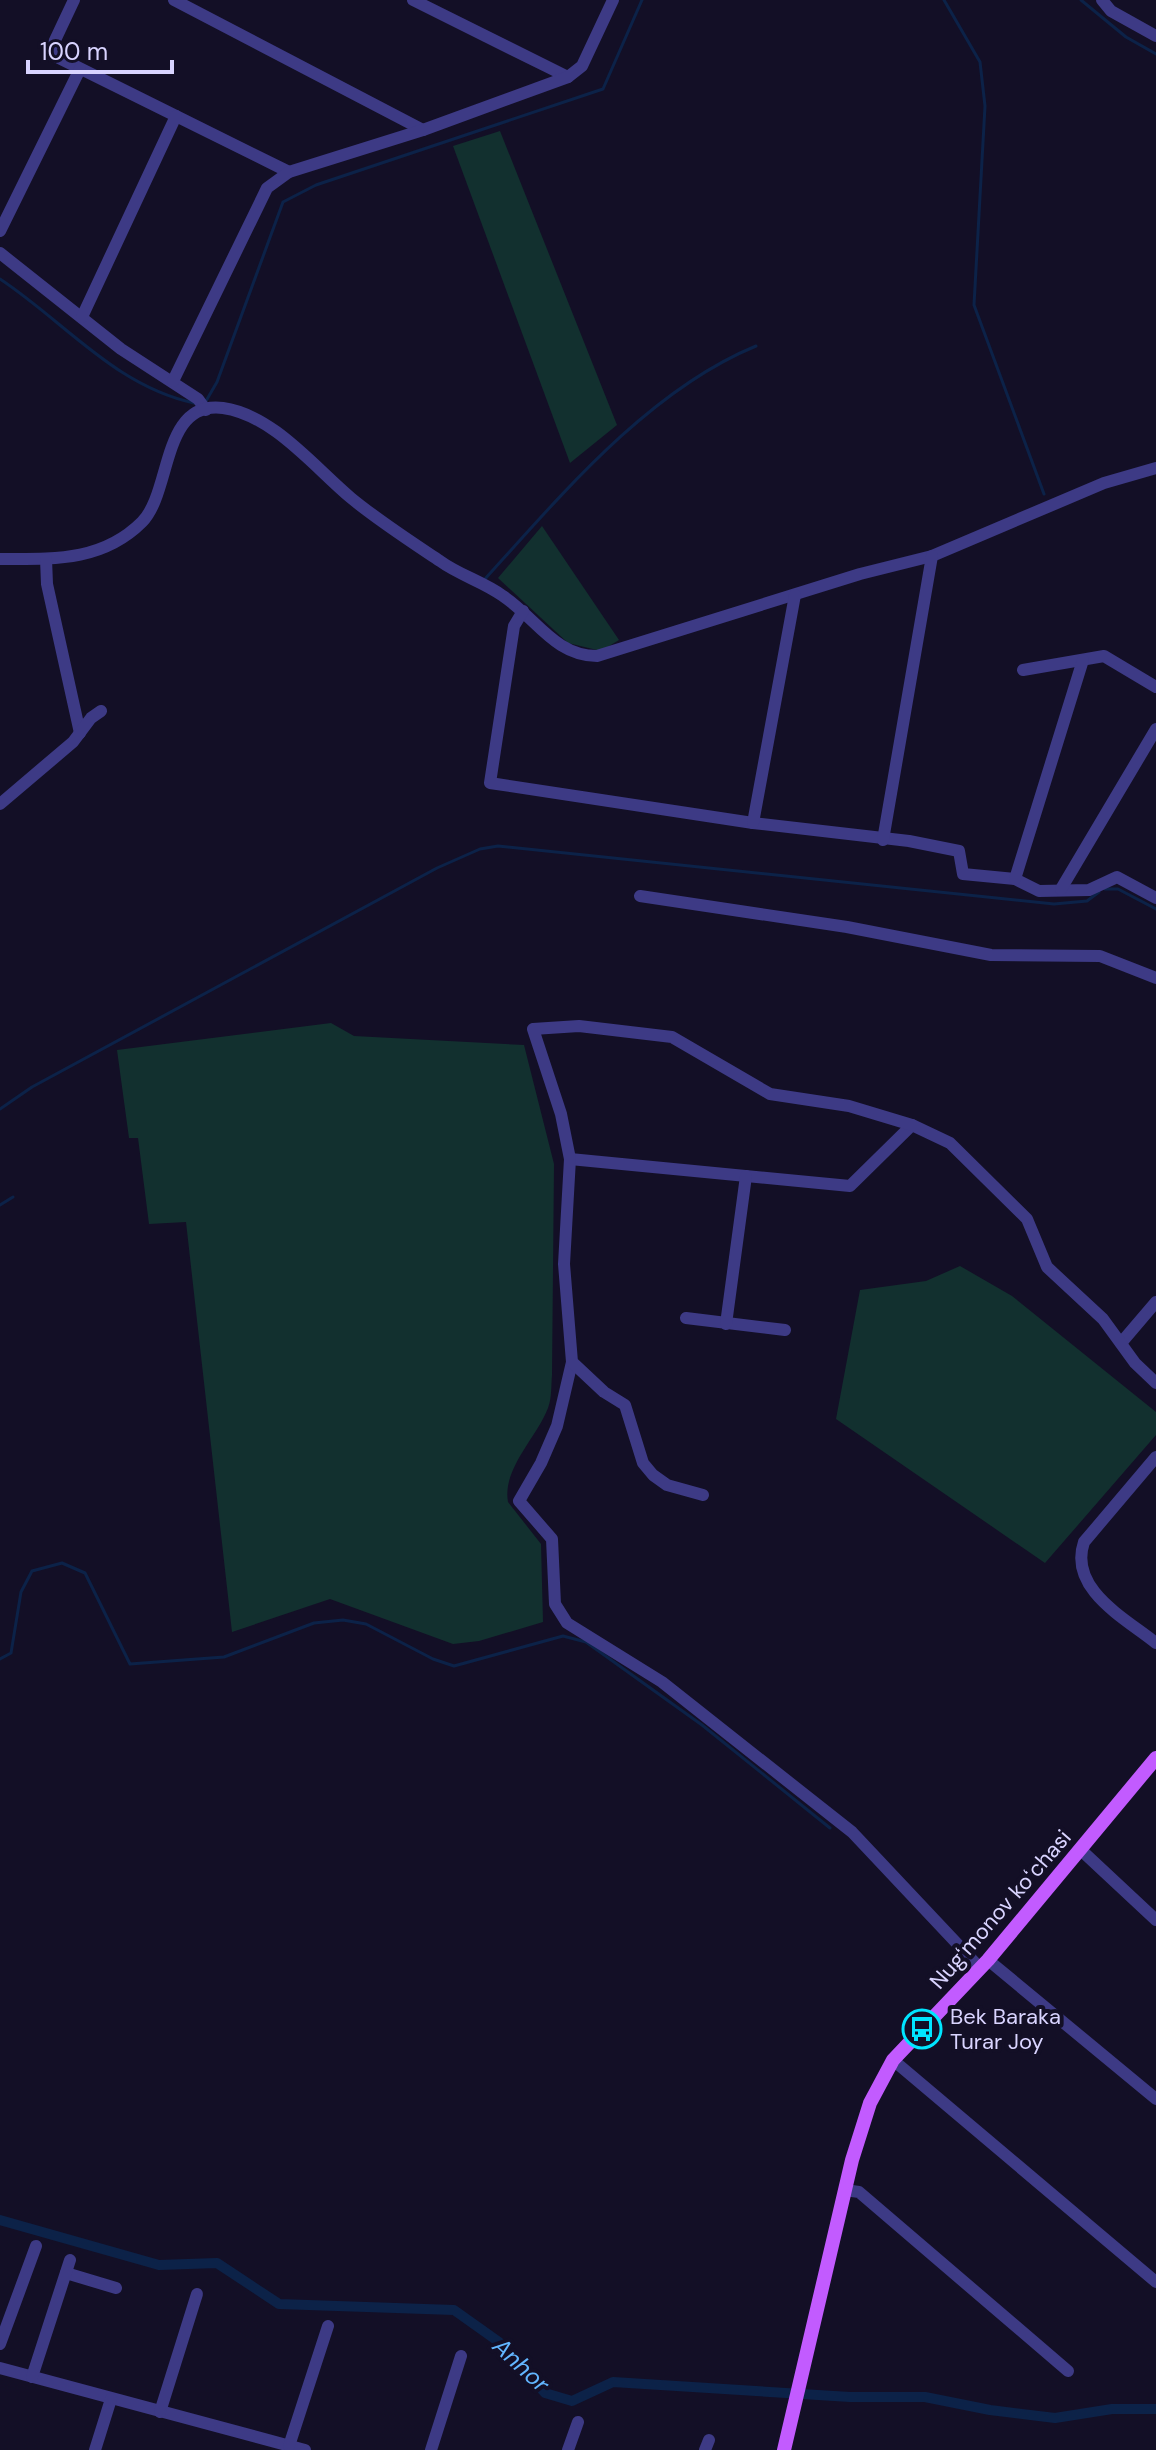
<svg xmlns="http://www.w3.org/2000/svg" width="1156" height="2450" font-family="'DM Sans',sans-serif">
  <style>
    .green { fill: #12302f }
    .lines { fill: none; stroke-linecap: round; stroke-linejoin: round }
    .stream { stroke: #0c2248; stroke-width: 3 }
    .canal { stroke: #0c2248; stroke-width: 10 }
    .minor { stroke: #3d3a85; stroke-width: 12 }
    .major { stroke: #c25bff; stroke-width: 14 }
    .labels { text-anchor: middle; stroke-width: 8; stroke-linejoin: round; paint-order: stroke }
    .street-label { font-size: 22px; fill: #d9d4ff; stroke: #130f26 }
    .poi-label { font-size: 22px; fill: #d9d4ff; stroke: #130f26; text-anchor: start }
    .water-label { font-size: 24px; font-style: italic; fill: #62b6ff; stroke: #130f26 }
  </style>
  <rect width="100%" height="100%" fill="#130f26"/>
  <!-- green -->
  <g class="green">
    <polygon points="500,131 617,425 570,463 453,146"/>
    <polygon points="542,526 619,640 601,651 568,643 498,578"/>
    <path d="M331,1023l23,13 170,9 30,119 -2,211c-1,10 0,23 -4,33 -11,29 -46,61 -40,94l33,42 2,78 -64,19 -26,3 -123,-45 -98,33 -46,-410 -37,2 -11,-86h-9l-12,-88z"/>
    <polygon points="960,1266 1012,1296 1156,1412 1156,1435 1045,1563 836,1419 860,1290 926,1281"/>
  </g>
  <g class="lines">
    <!-- stream -->
    <g class="stream">
      <polyline points="944,0 980,62 985,106 974,305 1044,494"/>
      <polyline points="1081,0 1126,37 1156,54"/>
      <path d="M0,279c65,43 115,107 194,124"/>
      <polyline points="206,401 217,382 283,202 316,185 603,89 642,0"/>
      <path d="M485,579c77,-85 164,-189 271,-233"/>
      <polyline points="1105,889 1118,889 1156,909"/>
      <polyline points="0,1109 32,1087 437,868 480,849 498,846 1054,904 1087,901 1099,892"/>
      <polyline points="0,1205 13,1197"/>
      <polyline points="0,1659 11,1653 21,1592 32,1571 62,1563 85,1573 130,1664 224,1657 314,1623 343,1620 366,1624 433,1659 454,1666 563,1636 586,1642 702,1725 830,1828"/>
    </g>
    <!-- canal -->
    <polyline class="canal" points="0,2220 159,2265 217,2263 279,2304 454,2310 499,2342 545,2393 572,2401 613,2382 850,2397 925,2397 990,2410 1055,2418 1112,2409 1156,2409"/>
    <!-- minor -->
    <g class="minor">
      <polyline points="74,0 49,53 289,172"/>
      <polyline points="174,0 423,130"/>
      <polyline points="413,0 568,77"/>
      <polyline points="1102,0 1111,11 1156,36"/>
      <polyline points="0,231 80,69"/>
      <polyline points="0,253 121,349 198,399 206,410"/>
      <polyline points="82,317 176,116"/>
      <polyline points="173,381 267,188 289,172 423,130 568,77 582,66 613,0"/>
      <path d="M0,559c52,0 102,3 142,-37 30,-30 19,-122 81,-114 50,7 91,59 128,90 28,23 59,43 89,63 19,14 44,21 63,35 33,22 52,60 94,60l263,-82 72,-18 172,-73 52,-15"/>
      <polyline points="46,559 47,584 80,733"/>
      <polyline points="523,611 514,626 490,783 753,823 909,841 959,851 963,874 1015,879 1039,891 1089,890 1117,877 1156,898"/>
      <polyline points="1023,670 1104,656 1156,687"/>
      <polyline points="0,804 73,742 91,718 101,711"/>
      <polyline points="753,823 795,595"/>
      <polyline points="883,840 932,556"/>
      <polyline points="1015,879 1083,660"/>
      <polyline points="1061,889 1156,729"/>
      <polyline points="640,896 847,927 991,955 1100,956 1156,978"/>
      <polyline points="570,1159 850,1186 912,1125"/>
      <polyline points="686,1318 785,1330"/>
      <polyline points="726,1324 746,1176"/>
      <polyline points="1121,1343 1156,1302"/>
      <polyline points="572,1362 557,1426 541,1463 519,1501 552,1539 555,1604 567,1623 662,1682 852,1832 980,1968"/>
      <path d="M1156,1457l-72,85c-16,47 41,76 72,101"/>
      <polyline points="703,1495 667,1485 653,1475 643,1463 625,1405 604,1392 572,1362 564,1264 570,1159 561,1114 533,1029 579,1026 672,1037 770,1094 849,1106 912,1125 950,1143 1027,1219 1047,1267 1103,1319 1135,1363 1156,1383"/>
      <polyline points="1081,1850 1156,1920"/>
      <polyline points="988,1960 1156,2099"/>
      <polyline points="893,2060 1156,2282"/>
      <polyline points="845,2190 859,2192 1068,2371"/>
      <polyline points="66,2273 116,2288"/>
      <polyline points="0,2344 36,2246"/>
      <polyline points="0,2368 305,2450"/>
      <polyline points="32,2377 70,2260"/>
      <polyline points="160,2412 197,2294"/>
      <polyline points="289,2446 328,2326"/>
      <polyline points="95,2450 111,2399"/>
      <polyline points="431,2450 461,2356"/>
      <polyline points="568,2450 578,2422"/>
      <polyline points="705,2450 709,2440"/>
    </g>
    <!-- major -->
    <polyline class="major" points="784,2450 852,2160 870,2103 893,2060 988,1960 1156,1758"/>
  </g>
  <!-- icons -->
  <defs>
    <symbol id="bus-ring" viewBox="-11 -11 22 22"><circle r="9.5" fill="#130f26" stroke="#00e5ff" stroke-width="1.5"/><path d="M-5-6H5V4H4V6H2V4H-2V6H-4V4H-5ZM-3.5-4V0h7V-4ZM-3.5 1.2v1.5H-2V1.2ZM2 1.2v1.5H3.5V1.2Z" fill="#00e5ff"/></symbol>
  </defs>
  <g fill-rule="evenodd">
    <use href="#bus-ring" x="900" y="2007" width="44" height="44"/>
  </g>
  <g class="labels">
    <!-- street labels -->
    <g class="street-label">
      <text transform="translate(1000 1909) rotate(-49)" y="8">Nugʻmonov koʻchasi</text>
    </g>
    <!-- poi labels -->
    <g class="poi-label">
      <text x="950" y="2024">Bek Baraka<tspan x="950" dy="25">Turar Joy</tspan></text>
    </g>
    <!-- water labels -->
    <g class="water-label">
      <text transform="translate(521 2365) rotate(43)" y="8">Anhor</text>
    </g>
  </g>
  <!-- scale -->
  <path d="M28 60v12h144v-12" fill="none" stroke="#d9d4ff" stroke-width="4"/>
  <text x="40" y="60" font-size="24" fill="#d9d4ff" stroke="#130f26" stroke-width="6" paint-order="stroke">100 m</text>
</svg>
